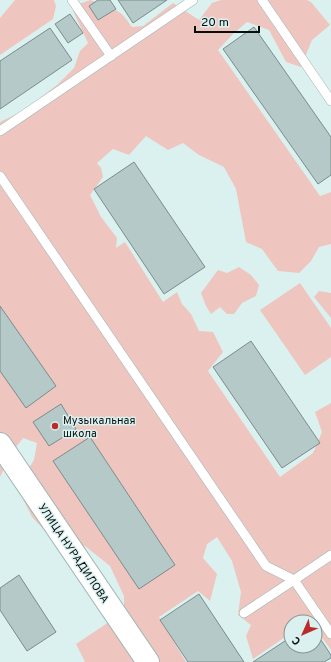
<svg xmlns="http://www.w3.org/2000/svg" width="331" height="662" font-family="Overpass,sans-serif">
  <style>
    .green { fill: #efc5bf }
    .building { fill: #b5cac8; stroke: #798c8b }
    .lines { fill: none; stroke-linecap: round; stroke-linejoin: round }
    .service-casing { stroke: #a0b5b3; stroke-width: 10 }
    .tertiary-casing { stroke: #a0b5b3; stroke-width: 24 }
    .service { stroke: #fff; stroke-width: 9 }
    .tertiary { stroke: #fff; stroke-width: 22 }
    .poi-dot { fill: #ba2b2b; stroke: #dbf1ef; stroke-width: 1.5 }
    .labels { text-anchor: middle; stroke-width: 3; stroke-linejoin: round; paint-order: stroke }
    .poi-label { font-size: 11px; fill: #070e0e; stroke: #dbf1ef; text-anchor: start }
    .street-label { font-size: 11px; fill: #070e0e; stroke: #dbf1ef }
  </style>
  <rect width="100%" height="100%" fill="#dbf1ef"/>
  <!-- green -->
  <g class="green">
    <polygon points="15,0 54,0 56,6 53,19 0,55 0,18"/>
    <path d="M90,0c10,4 20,6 29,12 5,3 9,10 13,15l11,-1 30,-23 26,17 13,-17 9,-3h86l4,2 19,23 -18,15 -11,27 -15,-5 -17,-32 -22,-8 -14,12 -15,16 102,146 11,-4v52l-12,3 -8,14 -12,12 -21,-2 -16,-22 -16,-7 -10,-53 -12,-22 -25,-12 -16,-12 -15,7 -22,-14 -17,19 -16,-6 -16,14 4,5 2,9 -13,18 11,22 16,21 -1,10 9,-6 38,60 14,-10 5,12 9,10 8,17 14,1 10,20 -15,19 72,106 33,-24 9,-21 -7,-20 16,-9v247l-16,-22v-6h-24v11l-38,26 -7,-23 5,-11 -13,-10 3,-23 -9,-31 -15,-24 -10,7 -4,14 14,16 -7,27 -12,-10 -39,26 27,45h-101l-9,-18 48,-32v-16l-14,-30 -25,-20 -17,9 -36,-38 -15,-30 17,-27 3,-17 -14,-5 -11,14 -12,25v-355l23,-11 34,-26 17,-17 6,-17 8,-8 -15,-32 6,-7z"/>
    <polygon points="239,267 251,275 259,285 256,296 242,303 234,314 227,314 220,307 211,314 206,306 201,293 218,270 227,273"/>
    <polygon points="300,283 331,328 331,357 305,375 260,310"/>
    <polygon points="319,291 331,293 331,318 314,297"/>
  </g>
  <!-- building -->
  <g class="building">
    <polygon points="98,0 110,0 116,9 98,20 89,6"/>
    <polygon points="118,0 167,0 133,23"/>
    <polygon points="70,14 83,33 68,43 55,24"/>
    <polygon points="254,27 331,137 331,175 318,184 223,49"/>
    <polygon points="50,28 72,60 0,109 0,61"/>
    <polygon points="134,162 205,267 164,294 94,189"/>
    <polygon points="0,306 56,386 26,408 0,371"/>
    <polygon points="251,341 320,443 282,468 213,367"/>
    <polygon points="61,404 76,429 49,446 33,422"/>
    <polygon points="90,437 175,565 139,589 53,461"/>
    <polygon points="19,575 56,632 27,651 0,610 0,588"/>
    <polygon points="199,594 244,662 188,662 160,620"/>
    <polygon points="315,631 331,655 331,658 324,662 253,662 291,637 291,646 315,646"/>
  </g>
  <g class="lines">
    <defs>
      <g id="service">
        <polyline points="72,0 111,56"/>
        <polyline points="262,0 331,101"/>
        <polyline points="0,131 193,0"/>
        <polyline points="0,176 266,566 294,580"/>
        <polyline points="331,555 294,580 331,634"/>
        <polyline points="244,613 294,580"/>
      </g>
      <polyline id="tertiary" points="0,444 148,662"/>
    </defs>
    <!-- service casing -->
    <use href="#service" class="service-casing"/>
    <!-- tertiary casing -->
    <use href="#tertiary" class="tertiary-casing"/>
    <!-- service -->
    <use href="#service" class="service"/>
    <!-- tertiary -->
    <use href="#tertiary" class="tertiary"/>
  </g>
  <!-- markers -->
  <circle class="poi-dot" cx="55" cy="426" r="4"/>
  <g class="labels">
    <!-- poi labels -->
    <g class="poi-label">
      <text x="63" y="424">Музыкальная<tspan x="63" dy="13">школа</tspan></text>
    </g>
    <!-- street labels -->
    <g class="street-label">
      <text transform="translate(74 553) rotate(56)" y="4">УЛИЦА НУРАДИЛОВА</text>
    </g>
  </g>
  <!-- north arrow -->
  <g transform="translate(303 634) rotate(225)"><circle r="19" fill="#dbf1ef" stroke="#869695"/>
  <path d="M0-3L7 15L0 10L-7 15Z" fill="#ba2b2b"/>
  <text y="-6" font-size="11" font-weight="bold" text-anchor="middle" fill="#070e0e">С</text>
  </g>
  <!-- scale -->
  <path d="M195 26v6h64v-6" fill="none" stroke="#070e0e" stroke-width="2"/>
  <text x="201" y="26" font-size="12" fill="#070e0e" stroke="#dbf1ef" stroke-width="3" paint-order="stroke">20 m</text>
</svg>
